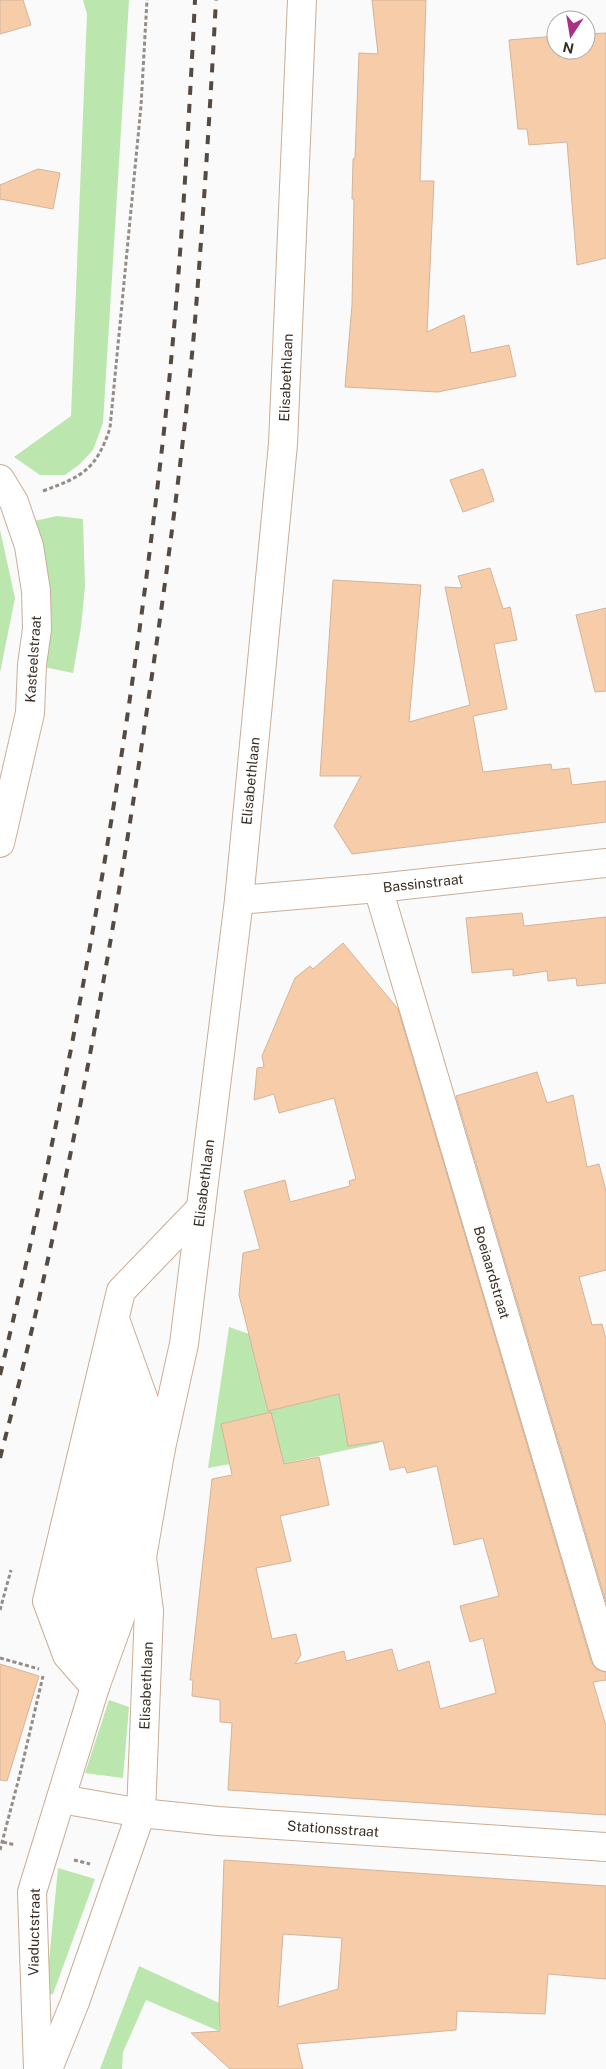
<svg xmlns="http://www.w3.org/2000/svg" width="606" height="2069" font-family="'Public Sans',sans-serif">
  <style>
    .green { fill: #bbe6ad }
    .building { fill: #f7cca8; stroke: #d3b49b; fill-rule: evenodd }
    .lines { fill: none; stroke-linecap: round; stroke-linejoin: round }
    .minor-casing { stroke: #cbad94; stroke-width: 30 }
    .path { stroke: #948d88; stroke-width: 3; stroke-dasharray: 4 2.5; stroke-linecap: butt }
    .minor { stroke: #fff; stroke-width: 28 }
    .rail { stroke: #554b42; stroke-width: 4; stroke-dasharray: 9 9; stroke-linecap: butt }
    .labels { text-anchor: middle; stroke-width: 4; stroke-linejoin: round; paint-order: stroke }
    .street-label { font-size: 14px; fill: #392d23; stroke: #fff }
  </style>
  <rect width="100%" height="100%" fill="#fafafa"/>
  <!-- green -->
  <g class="green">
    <polygon points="83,0 129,0 103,423 93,450 80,464 65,475 40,475 14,457 71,416 87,14"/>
    <polygon points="57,516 83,519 85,586 81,627 73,673 44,667 52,622 46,565 34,521"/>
    <polygon points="0,530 15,598 0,673"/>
    <polygon points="229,1327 249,1334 268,1411 371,1386 372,1414 379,1443 277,1465 274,1456 208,1468"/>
    <polygon points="109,1700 129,1707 123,1778 85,1773"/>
    <polygon points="58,1868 95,1879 53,1994 49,1995 46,1992"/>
    <polygon points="139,1966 219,2003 219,2031 146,2000 123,2052 122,2069 100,2069"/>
  </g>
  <!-- building -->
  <g class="building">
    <polygon points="0,0 23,0 31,25 0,34"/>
    <polygon points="372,0 426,0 420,181 434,181 427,332 464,315 471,353 509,345 516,376 438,392 345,387 352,305 354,199 352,199 353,159 355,158 359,53 378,54"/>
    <polygon points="606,33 606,258 577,265 567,142 529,145 527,129 518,129 509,40 556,36 556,50 586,50 586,34"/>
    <polygon points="38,169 60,173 53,209 0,199 0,185"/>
    <polygon points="483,469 494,501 463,512 450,480"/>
    <polygon points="490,568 503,609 510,607 517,640 494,644 507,709 473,716 483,772 551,764 552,770 569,768 572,785 606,781 606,822 352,854 334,826 361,776 320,776 333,580 421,585 409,722 470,705 445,587 462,588 458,576"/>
    <polygon points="606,608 606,691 595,692 576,615"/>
    <polygon points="522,913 524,926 606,917 606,983 577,986 576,978 548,981 547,971 513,976 513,969 472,973 466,918"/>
    <polygon points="343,943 398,1009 591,1661 596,1669 606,1672 606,1680 593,1682 606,1726 606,1815 228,1790 232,1723 220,1722 220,1700 192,1696 193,1680 190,1680 212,1479 232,1475 221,1424 271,1412 284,1464 319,1457 329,1505 280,1516 291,1561 256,1568 272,1639 296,1634 301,1655 295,1664 344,1651 346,1661 392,1649 398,1671 429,1661 440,1709 496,1693 483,1638 470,1642 460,1606 499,1596 483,1538 454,1545 437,1466 407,1473 405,1467 390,1470 383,1441 348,1446 339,1394 268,1411 239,1295 243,1253 260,1249 244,1191 285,1180 290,1202 350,1186 349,1181 356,1179 334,1098 279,1113 274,1094 254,1100 257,1068 264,1067 262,1056 295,978 310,966 313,969"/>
    <polygon points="537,1072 547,1103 573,1095 587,1167 599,1164 606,1191 606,1270 579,1277 592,1325 602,1324 606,1339 606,1602 456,1096"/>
    <polygon points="0,1664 39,1676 7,1781 0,1780"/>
    <path d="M224,1860l382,26v93l-58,-5 -3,40 -88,-3 -1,19 -159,14 6,25h-73l-39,-36 29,-2 -1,-28zM283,1934l59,4 -4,51 -60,18z"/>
  </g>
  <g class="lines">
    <defs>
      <g id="minor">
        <polyline points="0,479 14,502 29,546 36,591 37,629 32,665 30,713 0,843"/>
        <path id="s1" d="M378,888l228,769"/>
        <path id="s2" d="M239,900l139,-12 228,-25"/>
        <polyline points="115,1319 161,1448"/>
        <polyline points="104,1364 150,1502"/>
        <polyline points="81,1460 127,1598"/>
        <polyline points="70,1508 113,1637"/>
        <polyline points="58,1556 100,1672"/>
        <polyline points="95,1687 67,1655 47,1601 121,1291 201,1208"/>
        <path id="s3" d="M61,1799l80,14 77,8 388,26"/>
        <path id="s4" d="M38,2069l-6,-177 63,-205 47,-130 19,-109 23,-104 55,-444 44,-456 19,-444"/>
        <path id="s5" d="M48,2069l27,-67 66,-189 8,-202 -7,-54 -49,-145"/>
      </g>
    </defs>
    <!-- minor casing -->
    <use href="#minor" class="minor-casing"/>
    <!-- path -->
    <g class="path">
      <path d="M43,491c40,-15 53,-21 67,-63l31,-322 6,-106"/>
      <polyline points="0,1610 11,1570"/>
      <polyline points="0,1658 39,1669"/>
      <polyline points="3,1842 15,1845"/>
      <polyline points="0,1850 20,1774 43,1676"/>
      <polyline points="74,1860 90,1864"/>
    </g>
    <!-- minor -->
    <use href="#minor" class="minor"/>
    <!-- rail -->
    <g class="rail">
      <path d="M0,1375c72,-296 124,-598 159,-901 19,-157 28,-316 36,-474"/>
      <path d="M0,1458c63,-241 109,-488 145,-735 19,-129 37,-259 49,-390 9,-111 16,-222 22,-333"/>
    </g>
  </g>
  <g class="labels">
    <!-- street labels -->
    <g class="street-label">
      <text dy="5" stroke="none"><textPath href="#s4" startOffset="1719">Elisabethlaan</textPath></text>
      <text transform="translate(33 659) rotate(-86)" y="5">Kasteelstraat</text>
      <text dy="5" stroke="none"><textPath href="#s4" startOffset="1314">Elisabethlaan</textPath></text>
      <text dy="5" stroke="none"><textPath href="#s2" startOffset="185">Bassinstraat</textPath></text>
      <text dy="5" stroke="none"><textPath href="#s4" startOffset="909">Elisabethlaan</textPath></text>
      <text dy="5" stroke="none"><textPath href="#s1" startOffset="401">Boeiaardstraat</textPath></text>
      <text dy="5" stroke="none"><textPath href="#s5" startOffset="400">Elisabethlaan</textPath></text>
      <text dy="5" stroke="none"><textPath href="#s3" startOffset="274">Stationsstraat</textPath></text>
      <text transform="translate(34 1932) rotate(-89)" y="5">Viaductstraat</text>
    </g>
  </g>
  <!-- north arrow -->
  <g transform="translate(571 35) rotate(192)"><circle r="24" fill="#ffffff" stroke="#b0aba7"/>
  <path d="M0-4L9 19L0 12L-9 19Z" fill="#a83086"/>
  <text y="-8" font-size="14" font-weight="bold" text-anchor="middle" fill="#392d23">N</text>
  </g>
</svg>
